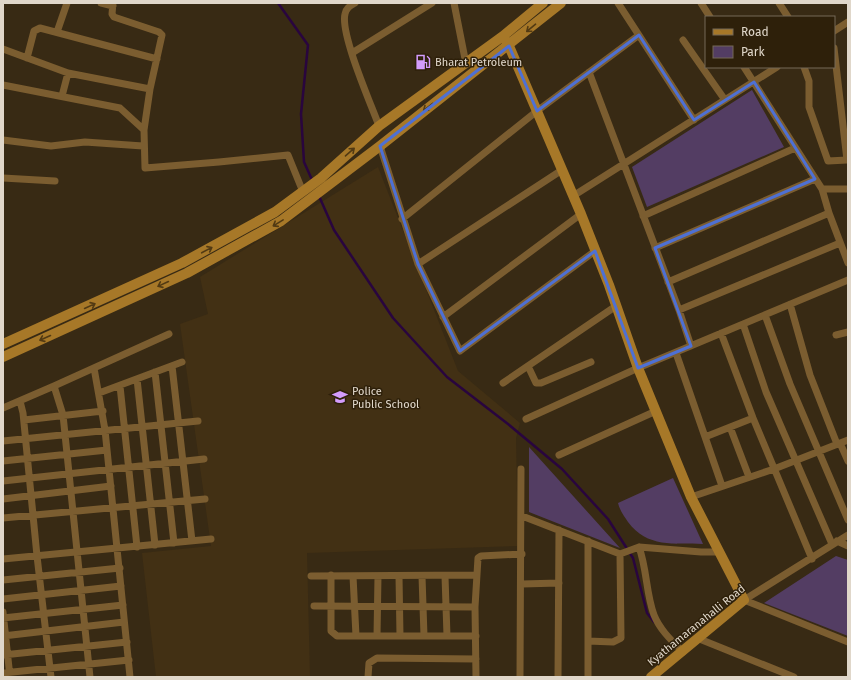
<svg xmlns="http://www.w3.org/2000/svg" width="851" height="680" font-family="'Fira Sans',sans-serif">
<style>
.built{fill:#423014}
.green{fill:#533d63}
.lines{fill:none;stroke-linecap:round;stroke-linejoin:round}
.stream{stroke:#29053e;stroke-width:2.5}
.minor{stroke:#7b5d30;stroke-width:7}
.secondary{stroke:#a77828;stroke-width:10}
.oneway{stroke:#523a13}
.marked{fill:none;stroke:#4e70d4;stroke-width:3;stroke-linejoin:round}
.labels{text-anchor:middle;stroke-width:3;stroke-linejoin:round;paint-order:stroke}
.poi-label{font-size:11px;fill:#e0d7ca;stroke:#2e200a;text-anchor:start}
.street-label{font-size:11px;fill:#e0d7ca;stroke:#2e200a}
</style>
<rect width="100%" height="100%" fill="#382a14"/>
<!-- built -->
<path class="built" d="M 378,167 L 458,371 L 520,423 L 516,438 L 518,546 L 307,553 L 310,677 L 156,677 L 142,553 L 211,546 L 180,324 L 208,314 L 200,277 Z"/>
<!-- green -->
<path class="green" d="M 752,90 L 784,147 L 647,207 L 632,167 Z
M 529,447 L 620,548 L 529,512 Z
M 673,478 L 703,544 C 674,543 647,548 628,522 C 624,516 620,511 618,503 Z
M 836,556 L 848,560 L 848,636 L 764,603 Z"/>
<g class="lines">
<!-- stream -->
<path class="stream" d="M 278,3 L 308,45 L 301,114 L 304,162 L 313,182
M 319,196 L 334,230 L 393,318 L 447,377 L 508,424 L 562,469 L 608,519 L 633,558 L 647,613 L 654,622"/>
<!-- minor -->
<path class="minor" d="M 101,3 L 113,6
M 113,3 L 112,14 L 114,17 L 159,32 L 162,35 L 150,89 L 144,130
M 355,3 C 350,6 346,8 345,14 C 340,34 371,104 379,126
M 454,3 L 466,64
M 618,3 L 694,120
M 701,3 L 710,17
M 779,3 L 788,17
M 834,31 L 848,22
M 57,32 L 67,3
M 683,40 L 725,100
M 3,49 L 68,73 L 150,89
M 352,53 L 432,3
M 27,58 L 34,31 L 40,28 L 157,59
M 744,67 L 822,189 L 829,213 L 848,263
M 804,67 L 809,81 L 809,107 L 828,161 L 847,160 L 834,48
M 589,72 L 679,310 L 691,346
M 3,85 L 120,108 L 144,130 L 145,168 L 219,162 L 288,155 L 303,192
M 62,96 L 68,73
M 3,140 L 51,146 L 85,142 L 143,146
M 380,146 L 418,264 L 460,351 L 595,251
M 3,178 L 55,181
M 822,189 L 848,189
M 573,196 L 777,67
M 643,216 L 795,148
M 402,219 L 537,111 L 639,35
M 655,248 L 815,179
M 418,264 L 562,170
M 668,282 L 829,213
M 790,304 L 810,375 L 837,444
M 679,310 L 840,243
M 765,315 L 790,384 L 848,520
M 443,317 L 581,214
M 743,324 L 766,392 L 832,544
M 721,333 L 753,418 L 812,559
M 836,335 L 848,332
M 676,353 L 722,486
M 172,366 L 192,541
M 528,366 L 536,383 L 541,383 L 591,362
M 94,368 L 105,430 L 130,677
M 155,372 L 174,543
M 137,379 L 155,545
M 503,383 L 616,306
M 54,386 L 63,415 L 90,677
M 120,386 L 137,547
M 99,393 L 182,362
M 20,401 L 23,413 L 37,556 L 51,677
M 3,408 L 54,386 L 169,334
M 526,419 L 638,368 L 848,280
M 24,420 L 103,411
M 730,427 L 749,477
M 705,437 L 753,418
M 3,441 L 198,421
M 840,443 L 848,461
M 559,455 L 656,411
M 3,461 L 107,450
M 3,481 L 204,459
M 691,497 L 774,469 L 848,440
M 3,499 L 111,486
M 522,516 L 620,554 L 639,547 L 701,552 L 718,552
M 3,518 L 205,499
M 588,541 L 588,677
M 837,541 L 848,546
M 639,547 C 647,569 646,594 654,615 C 660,630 672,641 683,652
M 3,559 L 211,539
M 331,575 L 331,631 L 337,636 L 476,636
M 311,576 L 476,575
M 353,576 L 356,636
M 399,576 L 400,636
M 422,576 L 424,636
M 445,576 L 447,636
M 3,580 L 120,568
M 522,584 L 559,583
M 3,599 L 121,586
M 744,600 L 848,535
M 744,600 L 848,642
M 314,606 L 475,607
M 3,612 L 10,677
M 3,618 L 123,605
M 3,636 L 124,622
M 377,636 L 378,576
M 697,638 L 794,677
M 588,641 L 613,642 L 621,638 L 620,554
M 3,655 L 127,642
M 3,673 L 129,660
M 368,677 L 369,663 L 377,658 L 476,659
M 476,677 L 475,607 L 478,558 L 481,556 L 522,554
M 520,677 L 521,469
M 558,677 L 559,530"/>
<!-- secondary -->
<path class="secondary" d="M 503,36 L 509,46 L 581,214 L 609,285 L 638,368 L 691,497 L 744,600 L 651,677
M 3,344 L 182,263 L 275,212 L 321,178 L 379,126 L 503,36 L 543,3
M 3,357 L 187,273 L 281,221 L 380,146 L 561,3"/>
</g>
<!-- one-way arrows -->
<defs><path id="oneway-shaft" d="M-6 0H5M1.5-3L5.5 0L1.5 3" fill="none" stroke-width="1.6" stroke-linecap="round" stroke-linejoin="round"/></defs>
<g class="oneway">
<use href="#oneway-shaft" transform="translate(531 28) rotate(140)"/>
<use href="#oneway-shaft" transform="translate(428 107) rotate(142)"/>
<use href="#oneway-shaft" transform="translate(350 152) rotate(-41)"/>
<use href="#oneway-shaft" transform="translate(278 223) rotate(149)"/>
<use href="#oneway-shaft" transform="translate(207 250) rotate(-28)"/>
<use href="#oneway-shaft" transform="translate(163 284) rotate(155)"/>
<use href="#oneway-shaft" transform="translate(90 306) rotate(-25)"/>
<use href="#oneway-shaft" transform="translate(45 338) rotate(156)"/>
</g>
<!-- marked area -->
<path class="marked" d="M 639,35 L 694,120 L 754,82 L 815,179 L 655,248 L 691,346 L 638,368 L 595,251 L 460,351 L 418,264 L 380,146 L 509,46 L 537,111 Z"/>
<!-- icons -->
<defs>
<g id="fuel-bare" transform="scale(1.2)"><path d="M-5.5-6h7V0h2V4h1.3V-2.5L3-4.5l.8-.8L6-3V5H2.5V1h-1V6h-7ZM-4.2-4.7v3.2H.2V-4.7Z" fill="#d39cfc" stroke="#2e200a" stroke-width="2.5" paint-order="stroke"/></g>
<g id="school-bare" transform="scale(1.2)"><path d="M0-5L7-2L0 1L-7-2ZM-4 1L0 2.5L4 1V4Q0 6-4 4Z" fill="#d39cfc" stroke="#2e200a" stroke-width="2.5" paint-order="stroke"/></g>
</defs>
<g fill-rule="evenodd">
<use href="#fuel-bare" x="423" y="62"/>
<use href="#school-bare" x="340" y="397"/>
</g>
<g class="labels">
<!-- poi labels -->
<g class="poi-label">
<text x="435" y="66">Bharat Petroleum</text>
<text x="352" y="395">Police<tspan x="352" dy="13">Public School</tspan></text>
</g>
<!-- street labels -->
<g class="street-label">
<text transform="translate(696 625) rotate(-39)" y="4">Kyathamaranahalli Road</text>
</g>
</g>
<!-- border -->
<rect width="851" height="680" fill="none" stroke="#e0d7ca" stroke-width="8"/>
<!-- legend -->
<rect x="705" y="16" width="130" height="52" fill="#2e200a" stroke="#756957"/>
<rect x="713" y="29" width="20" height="6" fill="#a77828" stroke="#756957"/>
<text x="741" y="36" font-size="12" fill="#e0d7ca">Road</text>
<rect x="713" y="46" width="20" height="12" fill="#533d63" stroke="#756957"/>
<text x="741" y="56" font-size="12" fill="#e0d7ca">Park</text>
</svg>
